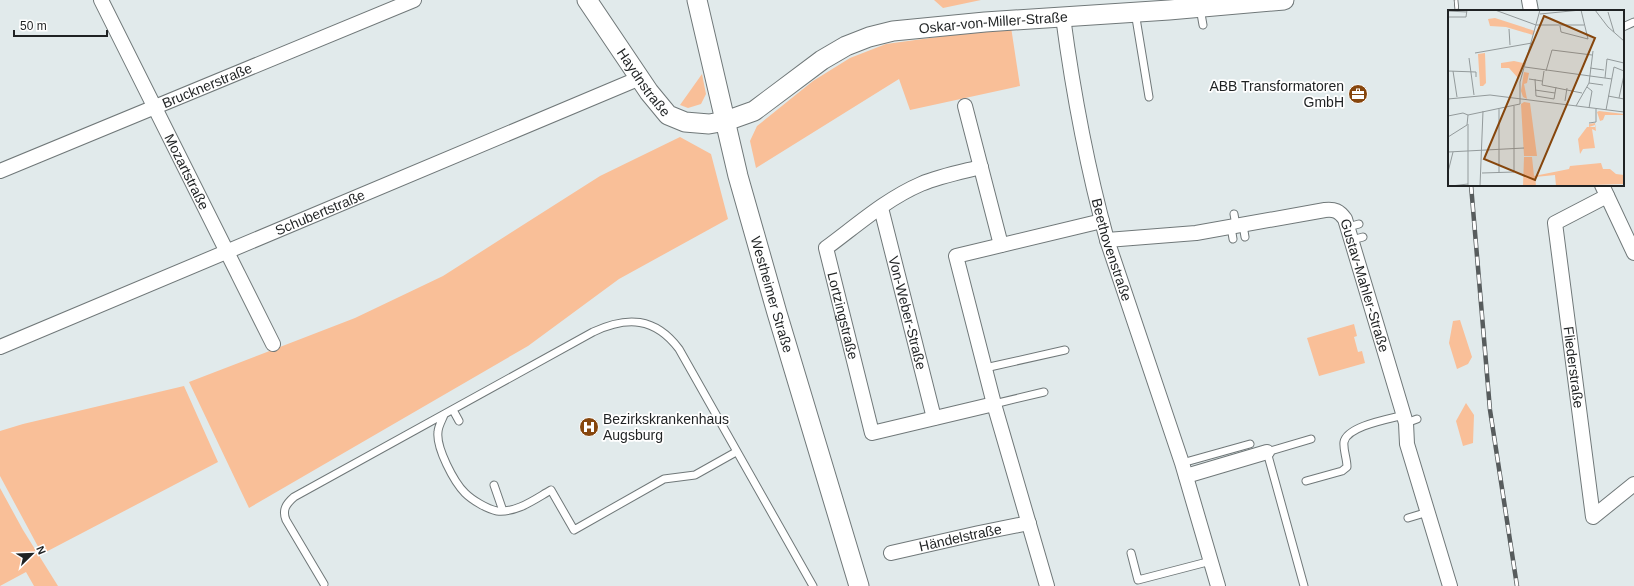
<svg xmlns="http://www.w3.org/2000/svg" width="1634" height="586" font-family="Arial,sans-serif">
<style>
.green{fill:#f9bf98}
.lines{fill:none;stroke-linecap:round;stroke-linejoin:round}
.lane-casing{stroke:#707879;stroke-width:9}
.street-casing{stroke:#707879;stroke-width:16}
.secondary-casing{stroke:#707879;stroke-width:21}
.lane{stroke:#fff;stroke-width:7}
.street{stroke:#fff;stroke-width:14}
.secondary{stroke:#fff;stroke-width:19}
.rail-casing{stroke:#575c5d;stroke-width:4.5}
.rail{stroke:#fff;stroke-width:3;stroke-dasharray:9;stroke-linecap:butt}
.labels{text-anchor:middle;stroke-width:3.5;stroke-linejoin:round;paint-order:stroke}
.street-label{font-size:14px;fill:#1f2223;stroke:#fff}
.poi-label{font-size:14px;fill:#1f2223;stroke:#fff;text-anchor:end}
.inset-road{fill:none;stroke:#939a9b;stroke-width:1}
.view{fill:#86460d;fill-opacity:0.15;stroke:#86460d;stroke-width:2}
.inset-edge{fill:none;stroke:#1f2223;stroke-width:2}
</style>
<rect width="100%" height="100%" fill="#e1eaeb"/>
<!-- green -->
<path class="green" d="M 934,0 L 981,0 L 943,8 Z
M 1011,27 L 1020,86 L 910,110 L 899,79 L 756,168 L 750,141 L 757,126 L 813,81 L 850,58 L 886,44 Z
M 702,74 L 706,94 L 701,104 L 688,108 L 680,105 Z
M 680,137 L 711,154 L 728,219 L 619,279 L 528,346 L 249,508 L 189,382 L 355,318 L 443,276 L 600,176 Z
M 1460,320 L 1472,357 L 1468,364 L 1457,369 L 1449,343 L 1453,321 Z
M 1354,324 L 1357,336 L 1354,337 L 1358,352 L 1362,351 L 1365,363 L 1319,376 L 1307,338 Z
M 184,386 L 218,462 L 42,554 L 0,476 L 0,431 L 23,424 Z
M 1466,403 L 1474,415 L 1473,443 L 1463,446 L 1456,421 Z
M 0,488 L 23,530 L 58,586 L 34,586 L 26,572 L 0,586 Z"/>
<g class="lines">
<!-- lane casing -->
<g class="lane-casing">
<path id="lane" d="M 1200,8 L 1203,25
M 1135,12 L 1149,97
M 1623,27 L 1634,22
M 1234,214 L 1236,226
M 1243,225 L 1245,237
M 1231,227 L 1233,239
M 1348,227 L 1359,224
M 1352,240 L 1363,237
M 985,368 L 1065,350
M 994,404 L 1044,392
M 453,410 L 459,421
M 444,415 C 442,420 438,427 438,432 C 436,448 454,482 465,493 C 472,500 487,509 497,511 C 517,513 535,499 551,490 L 574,530 L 664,479 L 695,475 L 736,452
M 1406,423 L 1417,419
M 1182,463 L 1250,444
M 1306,481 L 1342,471 L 1347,467 C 1347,458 1343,450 1344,442 C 1347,426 1389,419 1404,415
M 494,485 L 503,511
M 1408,518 L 1428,512
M 1131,553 L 1138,580 L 1211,561
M 324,584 L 286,520 C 282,510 286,504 294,497 L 593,332 C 627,316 655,317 679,349 L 813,586
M 1304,586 L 1267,452 L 1311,439"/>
</g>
<!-- street casing -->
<g class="street-casing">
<g id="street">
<path id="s1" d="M 101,0 L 273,344"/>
<path d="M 1529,0 L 1531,11"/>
<path id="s2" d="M 1063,17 C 1073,92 1087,167 1107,240 L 1182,463 L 1218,586"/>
<path d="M 965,106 L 1001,245"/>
<path id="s3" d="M 981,167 C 961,172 940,176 921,184 C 886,199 856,226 826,248 L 872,433 L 994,404"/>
<path id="s4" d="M 0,171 L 414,0"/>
<path d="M 1602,185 L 1634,253"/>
<path id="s5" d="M 1607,196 L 1555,223 L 1593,517 L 1634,484"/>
<path id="s6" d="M 881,208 L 934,418"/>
<path id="s7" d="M 1107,240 L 1196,233 L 1325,210 C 1335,209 1339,211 1345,219 L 1406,423 L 1407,444 L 1450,586"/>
<path id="s8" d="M 0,347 L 640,78"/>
<path d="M 1186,476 L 1267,452"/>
<path id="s9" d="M 891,553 L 979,533 L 1029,523"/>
<path d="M 1047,586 L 994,404 L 956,256 L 1102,221"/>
</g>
</g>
<!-- secondary casing -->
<g class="secondary-casing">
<g id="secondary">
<path id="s10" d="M 587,0 L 649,92 L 668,115 L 685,122 L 709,124 L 726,121 L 754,111 L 822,60 L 846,46 L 869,37 L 893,31 L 985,22 L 1169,10 L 1284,0"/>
<path id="s11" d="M 697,0 L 738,176 L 777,313 L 859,586"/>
</g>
</g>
<!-- lane -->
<use href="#lane" class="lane"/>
<!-- street -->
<use href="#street" class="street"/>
<!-- secondary -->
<use href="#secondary" class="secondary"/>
<!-- rail casing -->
<g class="rail-casing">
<path id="rail" d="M 1456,0 L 1457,11
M 1471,185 L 1490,410 L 1517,586"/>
</g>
<!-- rail -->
<use href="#rail" class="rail"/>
</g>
<!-- icons -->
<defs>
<g id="office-disc" transform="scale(1)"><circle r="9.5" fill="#86460d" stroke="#fff"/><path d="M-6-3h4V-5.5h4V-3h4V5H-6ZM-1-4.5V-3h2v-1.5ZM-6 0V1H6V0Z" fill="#fff"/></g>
<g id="hospital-disc" transform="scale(1)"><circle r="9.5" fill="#86460d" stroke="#fff"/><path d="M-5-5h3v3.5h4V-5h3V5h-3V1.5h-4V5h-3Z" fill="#fff"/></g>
</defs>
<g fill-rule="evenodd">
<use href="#office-disc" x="1358" y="94"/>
<use href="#hospital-disc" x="589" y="427"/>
</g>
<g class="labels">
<!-- street labels -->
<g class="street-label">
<text dy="5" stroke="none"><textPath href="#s10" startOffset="493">Oskar-von-Miller-Straße</textPath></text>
<text dy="5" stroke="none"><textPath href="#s10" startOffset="100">Haydnstraße</textPath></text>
<text dy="5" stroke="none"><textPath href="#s4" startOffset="224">Brucknerstraße</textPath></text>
<text dy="5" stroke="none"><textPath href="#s1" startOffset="192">Mozartstraße</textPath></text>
<text dy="5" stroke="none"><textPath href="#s8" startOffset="347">Schubertstraße</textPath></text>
<text dy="5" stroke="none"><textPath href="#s2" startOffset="238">Beethovenstraße</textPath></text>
<text dy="5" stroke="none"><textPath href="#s7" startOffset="313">Gustav-Mahler-Straße</textPath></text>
<text dy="5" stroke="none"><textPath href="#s11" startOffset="304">Westheimer Straße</textPath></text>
<text dy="5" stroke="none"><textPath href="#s6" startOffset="108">Von-Weber-Straße</textPath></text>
<text dy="5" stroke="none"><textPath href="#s3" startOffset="247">Lortzingstraße</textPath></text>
<text dy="5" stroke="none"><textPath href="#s5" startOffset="204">Fliederstraße</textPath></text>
<text dy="5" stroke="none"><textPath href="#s9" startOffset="71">Händelstraße</textPath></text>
</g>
<!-- poi labels -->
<g class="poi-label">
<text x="1344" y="91">ABB Transformatoren<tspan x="1344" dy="16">GmbH</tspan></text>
<text x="603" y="424" text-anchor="start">Bezirkskrankenhaus<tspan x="603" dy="16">Augsburg</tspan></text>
</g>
</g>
<!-- overview -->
<g transform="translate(1448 10)">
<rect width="176" height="176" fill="#e1eaeb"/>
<path d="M 47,8 L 87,21 L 85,25 L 58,17 L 42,16 L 40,9 ZM 37,43 L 38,73 L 35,76 L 32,76 L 30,44 ZM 66,51 L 75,53 L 70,68 L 61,58 L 53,58 L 53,53 ZM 76,62 L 81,63 L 79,73 L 76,74 L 79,89 L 75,87 L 73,81 ZM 76,92 L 82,93 L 89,146 L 76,146 L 73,94 ZM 151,101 L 176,104 L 176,105 L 157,105 L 155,110 L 152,111 L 149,102 ZM 147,113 L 148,121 L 144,119 L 147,138 L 135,139 L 132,144 L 130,129 L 139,117 L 147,117 L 147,115 L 141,117 L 141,114 ZM 76,147 L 84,147 L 86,166 L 121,159 L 122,156 L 153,153 L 155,159 L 162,159 L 168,164 L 176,165 L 176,174 L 108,176 L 107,165 L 87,167 L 88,176 L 75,176 Z" fill="#f9bf98"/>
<path class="inset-road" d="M 47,0 L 88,15 L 136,15M 147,0 L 160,17 L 176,31M 0,1 L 19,2M 160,2 L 166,22M 92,4 L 133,0M 0,7 L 18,7 L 19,0M 112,16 L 113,22 L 140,29 L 133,0M 61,19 L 62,35M 27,43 L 84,33M 21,48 L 26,85M 77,57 L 164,69M 142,58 L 156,60M 0,61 L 28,62 L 28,67M 5,61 L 9,87M 96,61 L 94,75 L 134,83M 98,61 L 104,40 L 144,45M 157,68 L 159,49 L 176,53M 81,69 L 94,71M 87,69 L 88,86 L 106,89 L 108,77M 141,73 L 155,75M 139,77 L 144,81 L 141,98M 87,80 L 107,83M 160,86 L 176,89M 171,88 L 176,65M 0,89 L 42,85 L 176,102M 117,91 L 119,78M 128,96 L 141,73 L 145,41M 158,100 L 166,57 L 176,61M 20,105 L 72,94 L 72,72 L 92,0M 0,106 L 15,103 L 20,105M 141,113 L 148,112 L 148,99M 0,127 L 19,115 L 20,105M 0,142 L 76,138M 0,162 L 5,142M 34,163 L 66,162 L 66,96M 51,163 L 51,99M 3,176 L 20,174M 20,176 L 20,114M 32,176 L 35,101"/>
<path class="view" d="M 96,6 L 147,28 L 87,170 L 36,149 Z"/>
<rect width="176" height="176" class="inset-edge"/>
</g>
<!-- north arrow -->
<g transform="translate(32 554) rotate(67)" stroke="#ffffff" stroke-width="3" paint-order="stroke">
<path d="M0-3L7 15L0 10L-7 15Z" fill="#1f2223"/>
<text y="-6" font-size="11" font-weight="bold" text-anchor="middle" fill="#1f2223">N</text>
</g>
<!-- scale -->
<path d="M14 30v6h93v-6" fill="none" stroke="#1f2223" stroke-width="2"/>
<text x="20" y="30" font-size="12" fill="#1f2223" stroke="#ffffff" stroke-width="3" paint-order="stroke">50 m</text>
</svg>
